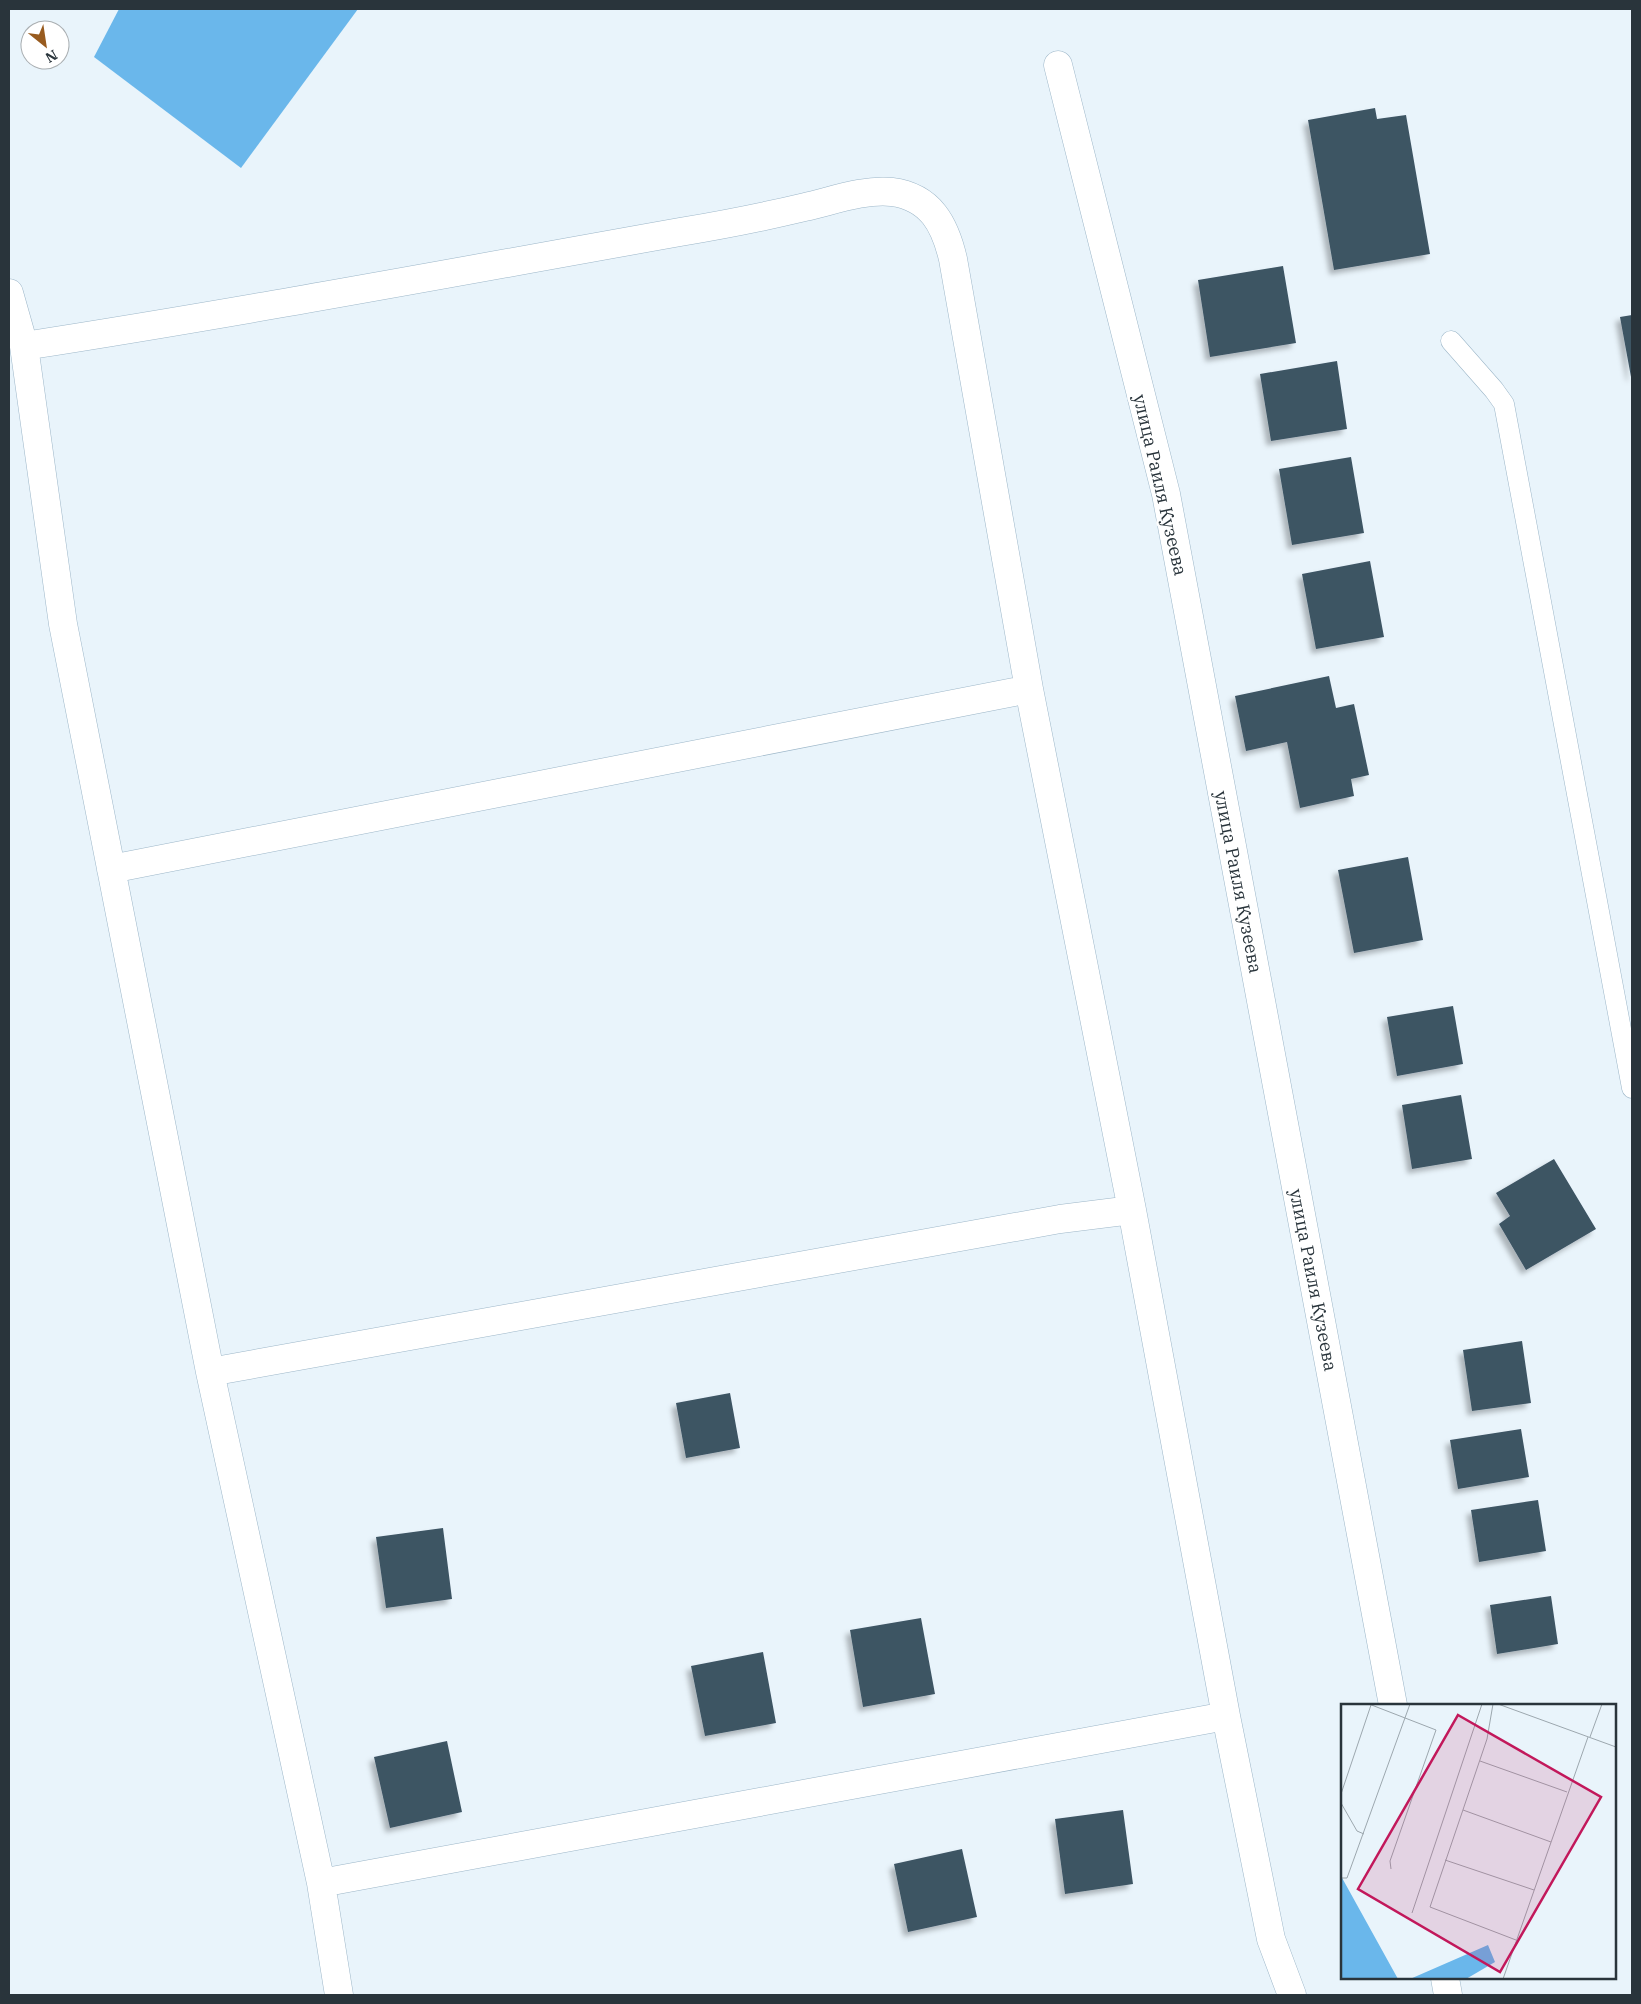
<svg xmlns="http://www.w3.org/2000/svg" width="1641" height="2004" font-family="'IBM Plex Serif',serif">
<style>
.forest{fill:#6ab7eb}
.building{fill:#3d5464;filter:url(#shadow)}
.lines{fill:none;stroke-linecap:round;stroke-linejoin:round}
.service-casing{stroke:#9cb6c8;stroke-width:21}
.minor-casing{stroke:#9cb6c8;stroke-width:29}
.service{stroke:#fff;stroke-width:20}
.minor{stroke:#fff;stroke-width:28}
.labels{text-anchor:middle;stroke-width:5;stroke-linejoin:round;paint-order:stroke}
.street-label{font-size:18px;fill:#29343b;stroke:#fff}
.inset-road{fill:none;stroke:#9ca7ae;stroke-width:1}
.view{fill:#c2185b;fill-opacity:0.15;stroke:#c2185b;stroke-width:2.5}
.inset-edge{fill:none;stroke:#29343b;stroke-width:2.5}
</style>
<defs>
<filter id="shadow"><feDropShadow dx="-4.5" dy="4.5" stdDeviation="2.5" flood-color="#0004"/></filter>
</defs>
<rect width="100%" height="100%" fill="#e9f4fb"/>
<!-- forest -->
<path class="forest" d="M 119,9 L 358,9 L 241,168 L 94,57 Z"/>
<!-- building -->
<path class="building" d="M 1375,108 L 1377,119 L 1406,115 L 1430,254 L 1334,270 L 1308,120 Z
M 1283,266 L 1296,343 L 1210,357 L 1198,280 Z
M 1632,315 L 1632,377 L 1631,377 L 1620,317 Z
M 1337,361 L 1347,429 L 1271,441 L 1260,374 Z
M 1351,457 L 1364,533 L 1292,545 L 1279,469 Z
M 1370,561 L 1384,637 L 1316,649 L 1302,574 Z
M 1329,676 L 1336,708 L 1354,704 L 1369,775 L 1351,779 L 1354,796 L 1300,808 L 1287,742 L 1246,751 L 1235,696 Z
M 1408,857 L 1423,940 L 1354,953 L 1338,870 Z
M 1453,1006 L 1463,1064 L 1397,1076 L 1387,1017 Z
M 1461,1095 L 1472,1159 L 1412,1169 L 1402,1105 Z
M 1554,1159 L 1596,1229 L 1526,1270 L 1499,1224 L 1510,1216 L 1496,1193 Z
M 1522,1341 L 1531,1403 L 1472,1411 L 1463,1350 Z
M 730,1393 L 740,1448 L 686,1458 L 676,1403 Z
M 1521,1429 L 1529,1477 L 1458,1489 L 1450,1440 Z
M 1538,1500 L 1546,1551 L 1479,1562 L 1471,1510 Z
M 443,1528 L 452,1599 L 386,1608 L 376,1537 Z
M 1551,1596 L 1558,1644 L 1497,1654 L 1490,1605 Z
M 921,1618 L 935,1694 L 863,1707 L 850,1630 Z
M 763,1652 L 776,1723 L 705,1736 L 691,1666 Z
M 447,1741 L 462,1812 L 390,1828 L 374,1757 Z
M 1123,1810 L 1133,1884 L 1065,1894 L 1055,1819 Z
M 962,1849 L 977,1917 L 908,1932 L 894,1864 Z"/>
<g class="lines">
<!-- service casing -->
<g class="service-casing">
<path id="service" d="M 1451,341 L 1494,390 L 1504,404 L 1632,1088"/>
</g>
<!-- minor casing -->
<g class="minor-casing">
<path id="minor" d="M 1058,65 L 1166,494 L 1393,1705
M 9,293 L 24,346 L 63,624 L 210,1372 L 321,1883 L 339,1995
M 24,346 C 243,312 461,271 680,232 C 722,225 763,217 805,207 C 832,201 864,189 892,192 C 931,197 945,225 953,259 L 1029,689 L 1132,1210 L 1226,1716 L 1271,1939 L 1292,1995
M 111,869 L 1029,689
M 210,1372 L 1060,1219 L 1132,1210
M 321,1883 L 1226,1716
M 1445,1978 L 1448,1995"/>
</g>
<!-- service -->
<use href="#service" class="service"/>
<!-- minor -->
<use href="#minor" class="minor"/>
</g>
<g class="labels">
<!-- street labels -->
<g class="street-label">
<text transform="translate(1160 485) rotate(77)" y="6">улица Раиля Кузеева</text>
<text transform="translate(1238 882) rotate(79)" y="6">улица Раиля Кузеева</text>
<text transform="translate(1313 1280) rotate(79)" y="6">улица Раиля Кузеева</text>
</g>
</g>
<!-- overview -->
<g transform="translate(1341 1704)">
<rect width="275" height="275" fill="#e9f4fb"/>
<path d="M 0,172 L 57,275 L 0,275 ZM 147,241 L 154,258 L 125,275 L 69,275 Z" fill="#6ab7eb"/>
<path class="inset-road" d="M 28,0 L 95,26 L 49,157 L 50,165M 152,0 L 146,35 L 89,203 L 175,236M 157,0 L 275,43M 249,33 L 261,0M 139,57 L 226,88M 0,90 L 30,1M 0,99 L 16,127 L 23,130M 122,106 L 210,138M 104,156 L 193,186M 0,174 L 6,174 L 69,0M 71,209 L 141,0M 162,275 L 247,33"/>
<path class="view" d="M 117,11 L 260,93 L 159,268 L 17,185 Z"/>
<rect width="275" height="275" class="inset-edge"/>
</g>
<!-- border -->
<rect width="1641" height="2004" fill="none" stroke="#29343b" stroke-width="20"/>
<!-- north arrow -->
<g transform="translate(45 45) rotate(150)"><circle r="24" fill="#ffffff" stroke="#a9aeb1"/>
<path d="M0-4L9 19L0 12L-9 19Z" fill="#985b1f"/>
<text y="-8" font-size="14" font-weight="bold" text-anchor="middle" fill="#29343b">N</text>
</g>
</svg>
